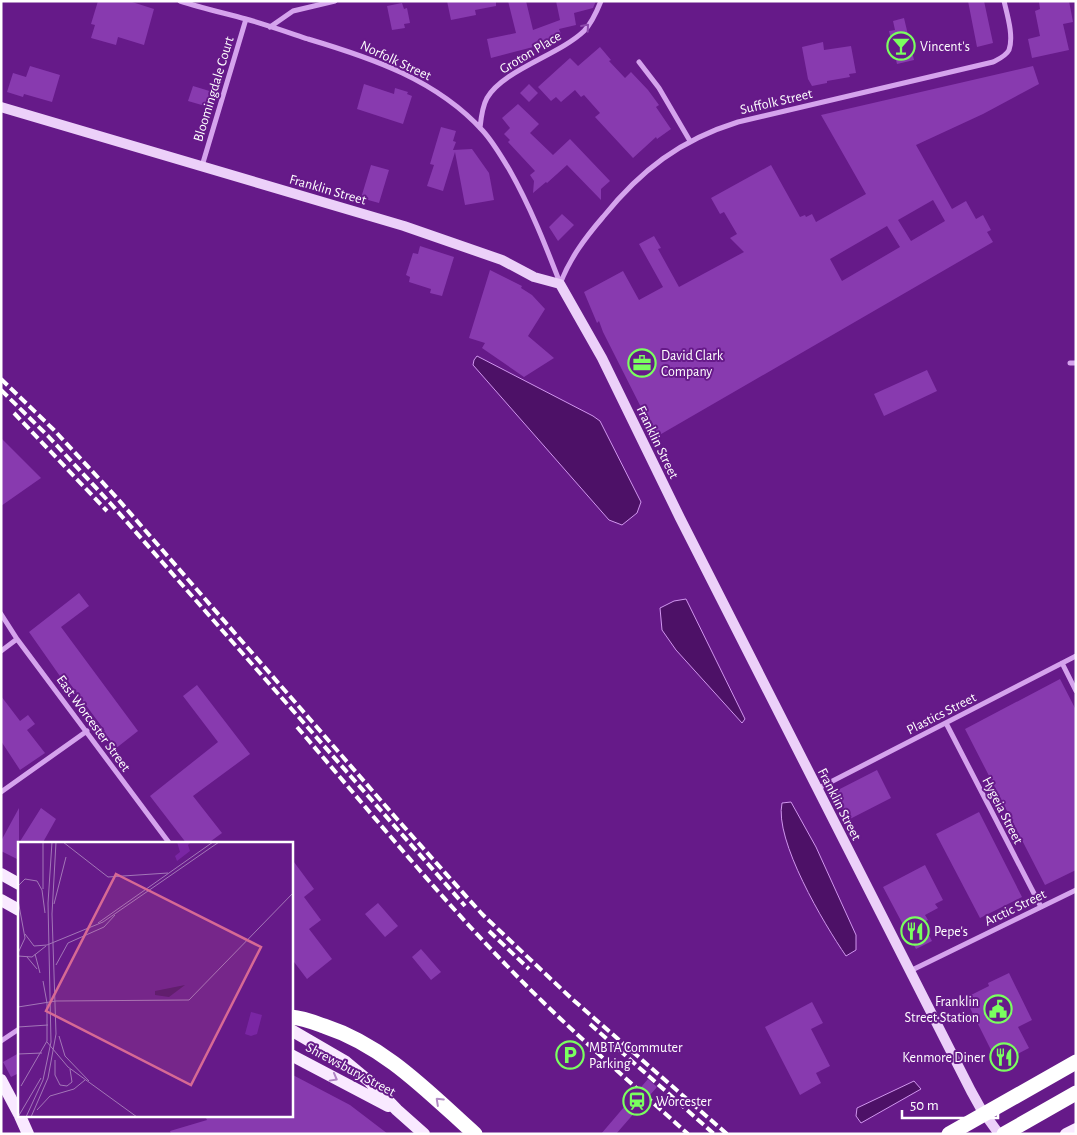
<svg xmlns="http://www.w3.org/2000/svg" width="1077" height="1135" font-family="'Alegreya Sans',sans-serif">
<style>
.water{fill:#4d1167;stroke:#d196ef}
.building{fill:#883aaf;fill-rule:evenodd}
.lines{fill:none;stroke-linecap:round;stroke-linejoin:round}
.street{stroke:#d5a3ed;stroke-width:5}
.secondary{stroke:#ecd0f9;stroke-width:10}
.primary{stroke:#f9e9ff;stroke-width:12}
.highway{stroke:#fff;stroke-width:15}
.rail{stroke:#fff;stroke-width:4;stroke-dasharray:9 4;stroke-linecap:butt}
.highway-bridge{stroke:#fff;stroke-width:15}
.oneway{stroke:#8d4aac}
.oneway2{stroke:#b082c4}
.oneway3{stroke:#b28cc4}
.labels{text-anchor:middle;stroke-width:4;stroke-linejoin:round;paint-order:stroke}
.poi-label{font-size:14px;fill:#fff;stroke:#661a89;text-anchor:start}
.street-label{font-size:14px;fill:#fff;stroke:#661a89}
.inset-road{fill:none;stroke:#a376b8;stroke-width:1}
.view{fill:#d76994;fill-opacity:0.15;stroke:#d76994;stroke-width:2.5}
.inset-edge{fill:none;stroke:#fff;stroke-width:2.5}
</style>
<rect width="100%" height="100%" fill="#661a89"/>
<!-- water -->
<path class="water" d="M 477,356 L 593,416 L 600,421 L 641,502 L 637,513 L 622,525 L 609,520 L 473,365 L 474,360 Z
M 686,599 L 745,719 L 742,723 L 676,650 L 662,630 L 660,608 L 674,601 Z
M 791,802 L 816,847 L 856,935 L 856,950 L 846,956 C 824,924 774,840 782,803 Z
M 914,1081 L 921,1089 L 861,1123 L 856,1116 L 857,1108 Z"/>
<!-- building -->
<path class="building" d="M 98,1 L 129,1 L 154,9 L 144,45 L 118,37 L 116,45 L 91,38 L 95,25 L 91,24 Z
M 447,1 L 496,1 L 496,6 L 475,10 L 476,15 L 451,20 Z
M 508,1 L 526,1 L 533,30 L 560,20 L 556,1 L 596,1 L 593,8 L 574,13 L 576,25 L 559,29 L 561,34 L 536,44 L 537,46 L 491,58 L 487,39 L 516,33 Z
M 968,1 L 984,1 L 993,43 L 977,47 Z
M 1044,1 L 1069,1 L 1073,22 L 1063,24 L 1069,50 L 1032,58 L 1028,39 L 1040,36 L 1035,11 L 1040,9 L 1039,2 Z
M 402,3 L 404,9 L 407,8 L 410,23 L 404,24 L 405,28 L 392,30 L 387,6 Z
M 904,18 L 914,60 L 897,64 L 889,31 L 895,30 L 893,21 Z
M 823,42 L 824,50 L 851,46 L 856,73 L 849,74 L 850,77 L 827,81 L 827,83 L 812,86 L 808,79 L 802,47 Z
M 600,47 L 611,60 L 609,61 L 625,78 L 631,72 L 648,90 L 659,105 L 656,107 L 671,129 L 657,139 L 656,137 L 633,158 L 595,117 L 600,113 L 584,95 L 581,97 L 575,90 L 561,102 L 556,97 L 551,101 L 538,87 L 570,58 L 578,66 Z
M 30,66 L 60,75 L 52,102 L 24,94 L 23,97 L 7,92 L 13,73 L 26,77 Z
M 1033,66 L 1039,84 L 983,114 L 916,145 L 952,209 L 966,201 L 976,219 L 983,215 L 991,230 L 987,232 L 993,242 L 656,437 L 603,332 L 599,321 L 597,323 L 584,292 L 623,271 L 639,300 L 663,287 L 639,244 L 654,236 L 661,248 L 658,249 L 679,287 L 744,252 L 730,238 L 737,234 L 724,212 L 720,214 L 711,198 L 771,165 L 800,217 L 805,215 L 806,217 L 812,214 L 816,222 L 866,194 L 821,115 ZM 933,200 L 945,221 L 911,241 L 898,220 ZM 887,226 L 900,247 L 842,281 L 830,259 Z
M 364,84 L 394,94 L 395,88 L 408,92 L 407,94 L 412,96 L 403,124 L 357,109 Z
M 529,84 L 538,93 L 529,102 L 520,93 Z
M 193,86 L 216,93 L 212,108 L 188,101 Z
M 518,104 L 539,124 L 530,133 L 553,155 L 570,139 L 610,181 L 601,189 L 601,200 L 567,165 L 547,183 L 546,182 L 533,193 L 534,181 L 530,175 L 535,171 L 508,142 L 510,140 L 504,134 L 510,128 L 502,118 Z
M 441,127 L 456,131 L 453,141 L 456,142 L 453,150 L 472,149 L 489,173 L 494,200 L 465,205 L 455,152 L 443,191 L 427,186 L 434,165 L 430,164 Z
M 371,165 L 389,170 L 379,203 L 361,198 Z
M 562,214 L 574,225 L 558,241 L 549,227 Z
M 420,246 L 454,257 L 442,296 L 430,293 L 431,289 L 409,282 L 410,277 L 406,275 L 413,253 L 418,254 Z
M 490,270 L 522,286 L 521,288 L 532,295 L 545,309 L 528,336 L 554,358 L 524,377 L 482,348 L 485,343 L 469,338 Z
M 927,370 L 937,391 L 884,416 L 874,394 Z
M 1,438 L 41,478 L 1,506 Z
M 79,593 L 89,606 L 61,627 L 138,731 L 115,749 L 102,733 L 105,731 L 65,677 L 62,679 L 29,632 Z
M 1060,679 L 1076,710 L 1076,870 L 1045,885 L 965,729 Z
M 197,685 L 250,754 L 193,796 L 222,833 L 207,844 L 187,844 L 150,796 L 218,742 L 183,696 Z
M 1,696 L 20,721 L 28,715 L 35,724 L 27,730 L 45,753 L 20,770 L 1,741 Z
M 877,770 L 891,798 L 848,820 L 834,792 Z
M 19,808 L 19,843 L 41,808 L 56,819 L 42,844 L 19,844 L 19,860 L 1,851 L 1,841 Z
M 979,812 L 1022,897 L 980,918 L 936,834 Z
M 291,858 L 314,889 L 304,897 L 321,920 L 309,929 L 332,959 L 307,979 L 291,958 Z
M 925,865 L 943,900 L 935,904 L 938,908 L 925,915 L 928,920 L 922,923 L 932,941 L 916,949 L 883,887 Z
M 378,903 L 398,926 L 385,937 L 365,914 Z
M 421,949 L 441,972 L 431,980 L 412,957 Z
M 1009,973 L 1032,1020 L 1018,1027 L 1029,1048 L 998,1064 L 965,998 L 989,986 L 988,983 Z
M 812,1002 L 823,1023 L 811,1029 L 830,1066 L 816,1073 L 821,1083 L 800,1095 L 765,1027 Z
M 19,1053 L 19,1073 L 11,1077 L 3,1062 Z
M 291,1074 L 350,1105 L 388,1134 L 171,1134 L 170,1131 L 207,1120 L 205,1116 L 291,1116 Z
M 648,1079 L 657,1087 L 616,1134 L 601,1134 Z"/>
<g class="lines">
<!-- street -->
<path class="street" d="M 180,1 C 202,8 224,13 246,19 C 267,25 287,32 308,39 C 372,58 437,80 483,131 C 493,142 501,156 509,169 C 530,206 545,244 560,283
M 270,27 L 293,11 L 335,1
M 639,62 L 659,88 L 690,141
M 480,128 C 481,118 482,107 487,98 C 503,70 559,55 584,31 C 592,23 597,11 601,1
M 202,166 L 246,19
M 560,284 C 570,258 585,238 603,217 C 641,170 680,140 738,122 L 993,62 C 999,59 1006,56 1009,50 C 1014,36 1007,14 1004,1
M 1070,363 L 1076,363
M 1,614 L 17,639 L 170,844
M 1,651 L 17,639
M 1062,663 L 1076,691
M 946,723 L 1041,907
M 817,789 L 1076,656
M 1,792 L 87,731
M 910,971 L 1076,890
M 1,1041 L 19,1029"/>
<!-- secondary -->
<path class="secondary" d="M 1,107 L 404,226 L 502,260 L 534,277 L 560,284 L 602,358 L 680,518 L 971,1091 L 981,1109 L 999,1134"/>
<!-- primary -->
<path class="primary" d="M 1,874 L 19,884
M 1,900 L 19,910
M 291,1030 L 346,1062 L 370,1082 L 397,1110 L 424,1134
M 291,1055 L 388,1106
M 1,1080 L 19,1114
M 20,1116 L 28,1134
M 1066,1134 L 1076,1129"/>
<!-- highway -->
<path class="highway" d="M 291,1017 C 303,1018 313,1022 324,1026 C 385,1046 428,1092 475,1134
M 1004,1134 L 1076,1093"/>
<!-- rail -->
<path class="rail" d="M 1,379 L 54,430 L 117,498 L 397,819 L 482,914 L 571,998 L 727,1134
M 1,390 L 48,436 L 111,504 L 465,906
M 14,413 L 107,511
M 297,727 C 367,808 435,892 510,969 C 566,1027 628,1080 688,1134
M 489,931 L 529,969
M 590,1024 L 714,1134"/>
<!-- highway-bridge -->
<path class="highway-bridge" d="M 949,1134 L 1076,1062"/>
</g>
<!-- one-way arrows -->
<defs><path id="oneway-chevron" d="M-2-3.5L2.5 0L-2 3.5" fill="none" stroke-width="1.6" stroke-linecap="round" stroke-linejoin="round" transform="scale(1.25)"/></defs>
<use class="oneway" href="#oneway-chevron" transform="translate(586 27) rotate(-49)"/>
<use class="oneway2" href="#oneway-chevron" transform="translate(334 1078) rotate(29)"/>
<use class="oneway3" href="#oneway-chevron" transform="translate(439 1101) rotate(-137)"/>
<!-- icons -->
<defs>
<g id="bar-ring" transform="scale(1.4375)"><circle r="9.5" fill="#661a89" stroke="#7aff5f" stroke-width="1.5"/><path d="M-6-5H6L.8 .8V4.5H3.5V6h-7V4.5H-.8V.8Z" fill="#7aff5f"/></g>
<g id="office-ring" transform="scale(1.4375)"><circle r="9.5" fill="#661a89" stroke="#7aff5f" stroke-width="1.5"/><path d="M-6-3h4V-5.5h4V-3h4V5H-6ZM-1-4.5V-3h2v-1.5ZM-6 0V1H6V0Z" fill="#7aff5f"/></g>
<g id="restaurant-ring" transform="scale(1.4375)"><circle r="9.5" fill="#661a89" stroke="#7aff5f" stroke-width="1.5"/><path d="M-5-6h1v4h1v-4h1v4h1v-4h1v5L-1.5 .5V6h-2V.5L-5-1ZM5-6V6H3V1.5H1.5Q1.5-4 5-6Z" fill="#7aff5f"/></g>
<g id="civic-ring" transform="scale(1.4375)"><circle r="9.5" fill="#661a89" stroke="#7aff5f" stroke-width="1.5"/><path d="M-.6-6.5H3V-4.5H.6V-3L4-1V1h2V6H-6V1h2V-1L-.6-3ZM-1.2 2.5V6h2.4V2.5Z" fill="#7aff5f"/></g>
<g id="parking-ring" transform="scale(1.4375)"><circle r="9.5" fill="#661a89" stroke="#7aff5f" stroke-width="1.5"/><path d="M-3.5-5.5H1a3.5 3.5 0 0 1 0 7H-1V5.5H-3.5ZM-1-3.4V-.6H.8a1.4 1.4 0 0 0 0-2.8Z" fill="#7aff5f"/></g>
<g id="station-ring" transform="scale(1.4375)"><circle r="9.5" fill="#661a89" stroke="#7aff5f" stroke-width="1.5"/><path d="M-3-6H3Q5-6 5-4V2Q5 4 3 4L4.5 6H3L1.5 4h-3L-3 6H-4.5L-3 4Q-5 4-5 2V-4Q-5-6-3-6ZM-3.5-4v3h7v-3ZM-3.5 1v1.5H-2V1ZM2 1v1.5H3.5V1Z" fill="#7aff5f"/></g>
</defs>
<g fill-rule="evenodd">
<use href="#bar-ring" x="901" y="46"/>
<use href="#office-ring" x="642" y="363"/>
<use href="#restaurant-ring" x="915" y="931"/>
<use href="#civic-ring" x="998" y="1009"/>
<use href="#parking-ring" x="570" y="1055"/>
<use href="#restaurant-ring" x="1004" y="1057"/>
<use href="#station-ring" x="637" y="1101"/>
</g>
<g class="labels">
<!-- poi labels -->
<g class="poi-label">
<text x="920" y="51">Vincent's</text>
<text x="661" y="360">David Clark<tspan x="661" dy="16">Company</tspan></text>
<text x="934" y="936">Pepe's</text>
<text x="979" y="1006" text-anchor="end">Franklin<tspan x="979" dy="16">Street Station</tspan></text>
<text x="589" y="1052">MBTA Commuter<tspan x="589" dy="16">Parking</tspan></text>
<text x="985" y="1062" text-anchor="end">Kenmore Diner</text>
<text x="656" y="1106">Worcester</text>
</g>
<!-- street labels -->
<g class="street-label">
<text transform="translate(530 52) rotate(-31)" y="5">Groton Place</text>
<text transform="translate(396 60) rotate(25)" y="5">Norfolk Street</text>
<text transform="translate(213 89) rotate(-73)" y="5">Bloomingdale Court</text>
<text transform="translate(776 101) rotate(-13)" y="5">Suffolk Street</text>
<text transform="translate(328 189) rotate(16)" y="5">Franklin Street</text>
<text transform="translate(658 442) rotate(64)" y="5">Franklin Street</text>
<text transform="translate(941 713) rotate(-27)" y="5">Plastics Street</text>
<text transform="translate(94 723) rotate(54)" y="5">East Worcester Street</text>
<text transform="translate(840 804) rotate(63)" y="5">Franklin Street</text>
<text transform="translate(1003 810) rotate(63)" y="5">Hygeia Street</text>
<text transform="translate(1015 907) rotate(-26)" y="5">Arctic Street</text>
<text transform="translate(351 1069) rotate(28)" y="5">Shrewsbury Street</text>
</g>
</g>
<!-- overview -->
<g transform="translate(18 842)">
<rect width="275" height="275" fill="#661a89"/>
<path d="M 159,0 L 173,0 L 170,3 L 172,9 L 159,19 L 157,14 L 162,10 ZM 233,170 L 244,173 L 239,192 L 233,194 L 227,192 Z" fill="#7a26a4"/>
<path d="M 167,143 L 151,155 L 137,153 L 137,149 Z" fill="#4d1167"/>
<path class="inset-road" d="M 45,0 L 90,35 L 150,31M 0,44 L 7,37 L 19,39 L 24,48 L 27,71M 25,47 L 25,0M 0,58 L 7,96 L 0,111M 36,62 L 48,15M 80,81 L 195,0M 7,92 L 16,104M 16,104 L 29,103 L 85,80 L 201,0M 17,112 L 22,131M 0,114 L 14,115 L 28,104M 9,115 L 19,127M 38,123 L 50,101 L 86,85 L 97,73M 0,165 L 38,159 L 171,158 L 275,51M 0,185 L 30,183M 41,194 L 47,214 L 71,239M 29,200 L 50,225 L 119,275M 0,212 L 24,211M 37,218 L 37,233 L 42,243 L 49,244 L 54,240 L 52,227M 3,244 L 29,199 L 29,161 L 25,139M 19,268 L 32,254 L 56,247 L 67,238M 0,275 L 23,236M 8,275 L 25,238 L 33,200 L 30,61 L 34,0M 13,275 L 30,236 L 38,192 L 34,72 L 38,0"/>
<path class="view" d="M 98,32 L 243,105 L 173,243 L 28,169 Z"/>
<rect width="275" height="275" class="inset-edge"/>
</g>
<!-- border -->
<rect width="1077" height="1135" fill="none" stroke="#ffffff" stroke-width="5"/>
<!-- scale -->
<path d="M902 1110v8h96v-8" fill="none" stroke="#ffffff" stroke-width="2.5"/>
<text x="910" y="1110" font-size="15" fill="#ffffff" stroke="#661a89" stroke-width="4" paint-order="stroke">50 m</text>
</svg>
